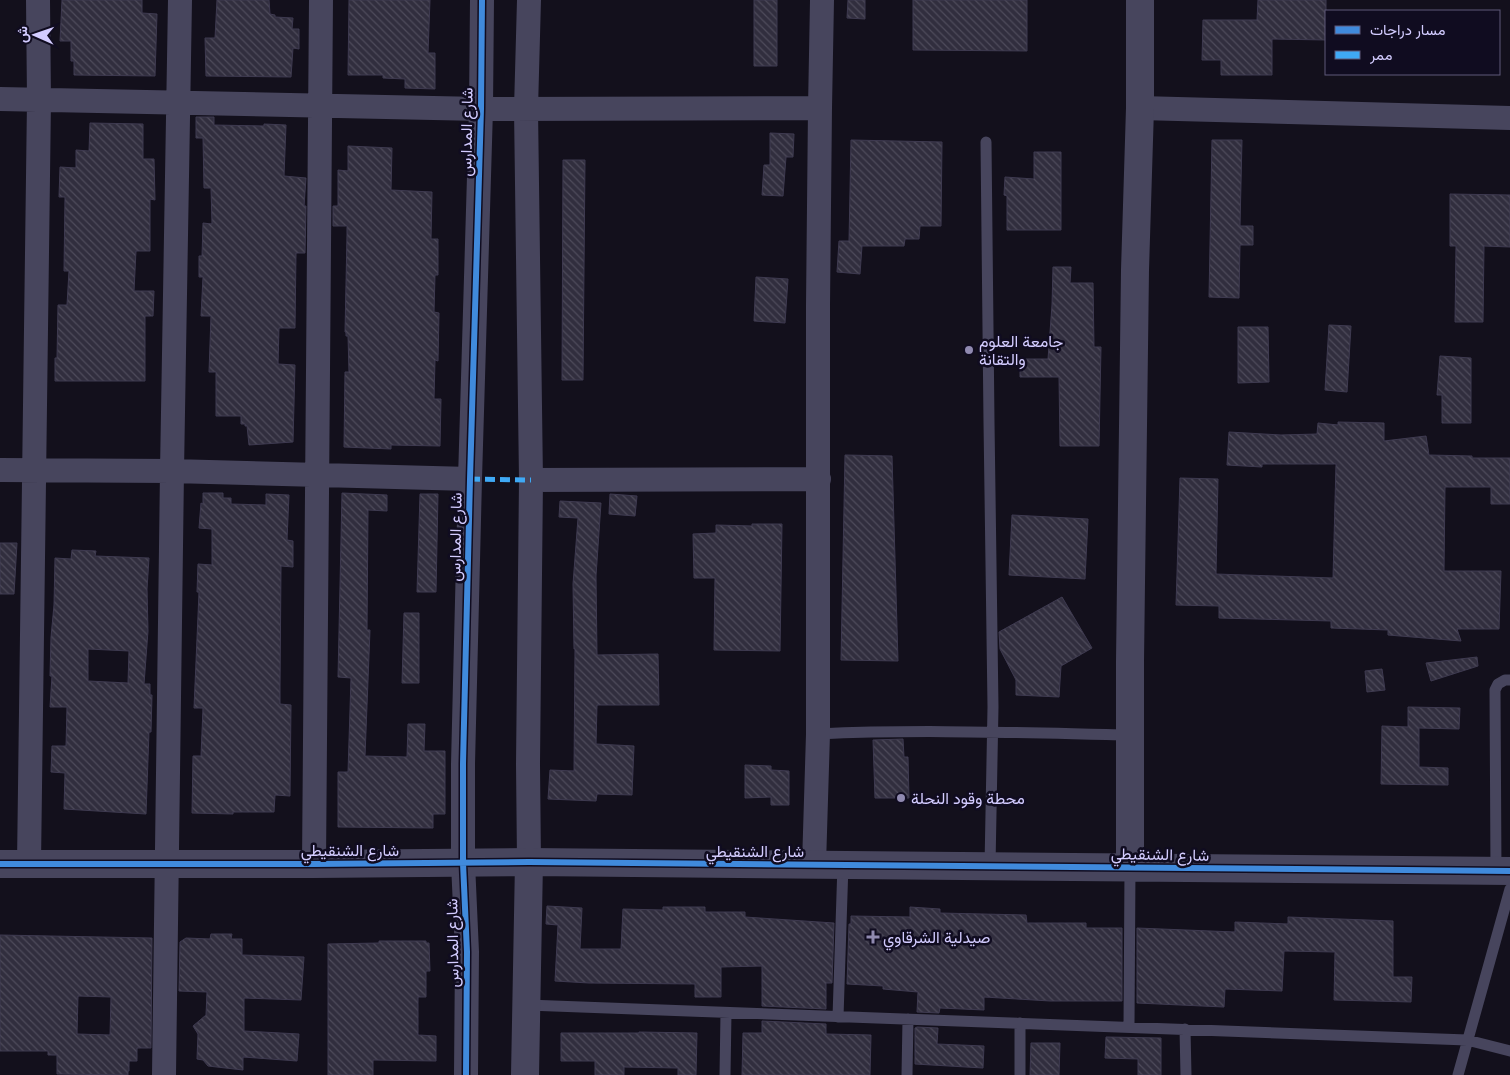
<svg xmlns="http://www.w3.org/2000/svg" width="1510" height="1075" font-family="Raleway,Vazirmatn,sans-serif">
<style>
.building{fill:url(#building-back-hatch);stroke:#3e3a50;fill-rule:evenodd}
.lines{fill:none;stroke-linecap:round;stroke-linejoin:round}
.service{stroke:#47455d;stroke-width:11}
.minor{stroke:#47455d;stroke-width:24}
.tertiary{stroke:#47455d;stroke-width:28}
.quiet{stroke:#3fa9f5;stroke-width:5;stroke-dasharray:10 5;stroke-linecap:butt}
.cycleway-casing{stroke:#100c20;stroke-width:9}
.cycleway{stroke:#408adc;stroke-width:6}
.poi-dot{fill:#908ab0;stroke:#100c20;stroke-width:2}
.labels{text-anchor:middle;stroke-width:5;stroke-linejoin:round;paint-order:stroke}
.street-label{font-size:16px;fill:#d3ccff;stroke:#100c20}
.poi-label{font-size:16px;fill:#d3ccff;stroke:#100c20;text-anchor:start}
</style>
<defs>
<pattern id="building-back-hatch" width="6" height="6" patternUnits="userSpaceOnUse" patternTransform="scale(1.25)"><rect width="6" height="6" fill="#312e3e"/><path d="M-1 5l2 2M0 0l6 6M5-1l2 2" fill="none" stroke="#4e4b5b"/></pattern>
</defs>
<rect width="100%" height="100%" fill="#13101c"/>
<!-- building -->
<path class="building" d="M 62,0 L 142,0 L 142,13 L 157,14 L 155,76 L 74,75 L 74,61 L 71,61 L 71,41 L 60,41 Z
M 217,0 L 269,0 L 270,14 L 275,15 L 275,17 L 293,18 L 292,29 L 299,29 L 299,49 L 293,48 L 291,77 L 206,76 L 205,38 L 215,38 Z
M 349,0 L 430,0 L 428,53 L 435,53 L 435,89 L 405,88 L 405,79 L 383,78 L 383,75 L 348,75 Z
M 754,0 L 777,0 L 777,66 L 754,66 Z
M 848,0 L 865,0 L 865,19 L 847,18 Z
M 913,0 L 1027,0 L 1027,51 L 913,50 Z
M 1258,0 L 1326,0 L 1326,40 L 1272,39 L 1272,75 L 1221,75 L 1221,60 L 1202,60 L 1203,20 L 1257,20 Z
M 196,117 L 214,117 L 214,125 L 264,126 L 264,124 L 286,125 L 284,176 L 306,178 L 304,206 L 306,206 L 305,253 L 296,253 L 295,328 L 279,328 L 278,364 L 295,365 L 293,442 L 249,445 L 247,426 L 245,426 L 245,424 L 241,424 L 241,416 L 216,416 L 216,372 L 209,372 L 211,316 L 201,316 L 203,277 L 199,277 L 199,256 L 202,256 L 203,223 L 212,224 L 211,188 L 204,188 L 203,138 L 196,138 Z
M 90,123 L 143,124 L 143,159 L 154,159 L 155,200 L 150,199 L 150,251 L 136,251 L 134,291 L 154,291 L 153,316 L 145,316 L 145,381 L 55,381 L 55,358 L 57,358 L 58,305 L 67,305 L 69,271 L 64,271 L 65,197 L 59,197 L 60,167 L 76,168 L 76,150 L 89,151 Z
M 770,133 L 794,134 L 793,157 L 786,157 L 783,196 L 762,195 L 764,165 L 770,165 Z
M 851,140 L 942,142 L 941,226 L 920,226 L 919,239 L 905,239 L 904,246 L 862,246 L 860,274 L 837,272 L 839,241 L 849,241 Z
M 1212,140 L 1242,140 L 1240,226 L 1253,226 L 1253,245 L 1240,245 L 1239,298 L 1209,297 Z
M 348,146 L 392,148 L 391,190 L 432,192 L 431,239 L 438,239 L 438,275 L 435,275 L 434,312 L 439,313 L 438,361 L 435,360 L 434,399 L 441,399 L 440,446 L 391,445 L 391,449 L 344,447 L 345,372 L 349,372 L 348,336 L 346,336 L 346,332 L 345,332 L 347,235 L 347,226 L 333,226 L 333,206 L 338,206 L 338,170 L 348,171 Z
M 1034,152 L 1061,152 L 1061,230 L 1007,230 L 1007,196 L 1004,195 L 1005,177 L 1034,179 Z
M 563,160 L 585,160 L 583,380 L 562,380 Z
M 1450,194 L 1510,195 L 1510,247 L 1484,246 L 1483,322 L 1455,322 L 1456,246 L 1450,246 Z
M 1053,267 L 1071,267 L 1070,283 L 1093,283 L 1094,347 L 1101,347 L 1099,446 L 1060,446 L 1059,377 L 1020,377 L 1020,359 L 1048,359 L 1052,305 Z
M 756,277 L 788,279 L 785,323 L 754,321 Z
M 1329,325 L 1351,326 L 1347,392 L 1325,390 Z
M 1238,327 L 1268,327 L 1269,382 L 1238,383 Z
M 1440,356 L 1471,358 L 1471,423 L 1442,423 L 1442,395 L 1437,395 Z
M 1338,422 L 1384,423 L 1384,441 L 1426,436 L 1429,455 L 1472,456 L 1472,458 L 1510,458 L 1510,504 L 1491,504 L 1491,487 L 1445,487 L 1444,571 L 1501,571 L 1499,629 L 1457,629 L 1461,641 L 1388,635 L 1388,630 L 1331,628 L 1331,621 L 1219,618 L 1219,606 L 1176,605 L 1180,478 L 1218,479 L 1216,574 L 1333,578 L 1336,464 L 1262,464 L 1262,467 L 1227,465 L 1229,432 L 1281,435 L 1317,434 L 1318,423 L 1338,425 Z
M 845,455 L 892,456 L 898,661 L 841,660 Z
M 203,493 L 223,493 L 223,498 L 231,498 L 231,504 L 266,505 L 266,494 L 289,495 L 287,540 L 293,541 L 293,567 L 281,566 L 280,687 L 280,704 L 291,705 L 290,796 L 275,795 L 274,812 L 233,812 L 233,814 L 192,813 L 193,756 L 201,756 L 203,708 L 194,708 L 199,592 L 197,592 L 198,564 L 212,565 L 212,529 L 199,528 L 201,503 L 203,504 Z
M 342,493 L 387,495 L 387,511 L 368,510 L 367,630 L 370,630 L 365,756 L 407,757 L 408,724 L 425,724 L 424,751 L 445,751 L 445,814 L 433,814 L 433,828 L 338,827 L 338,772 L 348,772 L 351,678 L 338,677 Z
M 420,494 L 438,494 L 436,592 L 417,592 Z
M 610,494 L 637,496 L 635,516 L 609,514 Z
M 560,501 L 601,503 L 596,576 L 597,655 L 658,654 L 659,705 L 597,705 L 596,744 L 634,746 L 632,795 L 597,794 L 596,801 L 548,799 L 550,770 L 574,771 L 575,649 L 574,649 L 573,584 L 578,518 L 559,517 Z
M 1012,515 L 1088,519 L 1085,579 L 1009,575 Z
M 752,524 L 782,524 L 780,651 L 714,650 L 715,578 L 694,578 L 693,534 L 716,533 L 716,525 L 752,526 Z
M 0,543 L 17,543 L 14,594 L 0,594 Z
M 72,550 L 96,551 L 95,556 L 149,558 L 147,589 L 148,631 L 144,684 L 150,684 L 150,695 L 152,695 L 151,732 L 149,732 L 146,814 L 64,809 L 65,773 L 51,772 L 52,746 L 66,746 L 67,707 L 50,707 L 52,676 L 50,676 L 51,637 L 54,605 L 55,558 L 71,559 ZM 88,649 L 129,651 L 128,683 L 88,681 Z
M 1062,597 L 1092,648 L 1061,666 L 1059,697 L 1016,695 L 1016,680 L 1000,649 L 999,632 Z
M 404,613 L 419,613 L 419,683 L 402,683 Z
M 1477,657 L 1478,666 L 1431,681 L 1426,663 Z
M 1382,669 L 1385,690 L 1367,692 L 1365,671 Z
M 1408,707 L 1460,708 L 1459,729 L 1419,728 L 1419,767 L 1448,768 L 1448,785 L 1381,784 L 1382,726 L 1408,727 Z
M 903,739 L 904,757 L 908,757 L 909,798 L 875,798 L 873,740 Z
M 745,765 L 771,766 L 771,770 L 789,771 L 789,805 L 771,805 L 771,797 L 745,798 Z
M 547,906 L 582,908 L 580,949 L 621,949 L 623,909 L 663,910 L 663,907 L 705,907 L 705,912 L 745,912 L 745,917 L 834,923 L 832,983 L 826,983 L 826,1009 L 762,1006 L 762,966 L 721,967 L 721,997 L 695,997 L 695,984 L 589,983 L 555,981 L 558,925 L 546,924 Z
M 910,907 L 940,909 L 940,913 L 1026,915 L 1027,923 L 1086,923 L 1086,928 L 1122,928 L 1122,1001 L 1050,1001 L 984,997 L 984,1010 L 940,1008 L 939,1013 L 917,1012 L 918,992 L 883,989 L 883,986 L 847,984 L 849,924 L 851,924 L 851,916 L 910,917 Z
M 1288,917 L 1393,921 L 1393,977 L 1412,977 L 1411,1002 L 1334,1000 L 1335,952 L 1284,951 L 1282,991 L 1225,989 L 1224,1007 L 1137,1003 L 1137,928 L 1235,932 L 1235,922 L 1288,924 Z
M 211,934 L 232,934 L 231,939 L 242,939 L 242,955 L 304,957 L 301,1000 L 244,998 L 244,1031 L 299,1034 L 297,1061 L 243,1057 L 243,1070 L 208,1066 L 203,1060 L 197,1059 L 198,1034 L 193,1026 L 206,1015 L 207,992 L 179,991 L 180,942 L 186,938 L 210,939 Z
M 0,935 L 152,938 L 151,1048 L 137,1048 L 137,1061 L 129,1061 L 129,1071 L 128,1071 L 128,1075 L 57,1074 L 57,1055 L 48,1055 L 48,1051 L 0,1051 ZM 78,996 L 111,997 L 110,1035 L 77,1034 Z
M 379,941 L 426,941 L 426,943 L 429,943 L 430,971 L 426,971 L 426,997 L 418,997 L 418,1035 L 436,1036 L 436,1061 L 373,1060 L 373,1075 L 328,1075 L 328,944 L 379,943 Z
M 762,1021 L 826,1024 L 826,1034 L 871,1035 L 870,1075 L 742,1075 L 743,1033 L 762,1033 Z
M 917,1027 L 938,1028 L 937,1044 L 984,1046 L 983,1068 L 915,1064 L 915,1028 Z
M 639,1032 L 697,1033 L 696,1075 L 678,1075 L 678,1068 L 624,1067 L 624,1075 L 595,1075 L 595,1061 L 561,1061 L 561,1033 L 639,1033 Z
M 1106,1037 L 1161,1038 L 1161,1075 L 1138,1075 L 1138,1059 L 1105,1058 Z
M 1031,1043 L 1060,1043 L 1059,1075 L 1030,1075 Z"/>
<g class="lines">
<!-- service -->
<path class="service" d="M 986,142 L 989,422 L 993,707 L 990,866
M 818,734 C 922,729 1026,733 1130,735
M 1496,871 L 1495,690 L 1498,684 L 1505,680 L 1510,680
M 527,1005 L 1467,1040 L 1510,1051
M 838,1017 L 843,864
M 1020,1023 L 1020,1075
M 1129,1026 L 1130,868
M 1185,1029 L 1186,1075
M 725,1075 L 726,1013
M 907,1075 L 908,1019
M 1458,1075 L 1510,889"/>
<!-- minor -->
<path class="minor" d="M 0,99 L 481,109 L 820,108
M 1140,108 L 1510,118
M 0,470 L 172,471 L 470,479
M 531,480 L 819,479
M 529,862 L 528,764 L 531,480 L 526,109 L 529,0
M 29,864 L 39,100 L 38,0
M 314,864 L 321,0
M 814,865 L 818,734 L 818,305 L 820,108 L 822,0
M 164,1075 L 172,471 L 180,0
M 466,1075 L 467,952 L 463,863 L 463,764 L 470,479 L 481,109 L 482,0"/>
<!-- tertiary -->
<path class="tertiary" d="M 0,864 L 314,864 L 529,862 L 1510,871
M 1130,868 L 1130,661 L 1135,270 L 1140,108 L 1140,0
M 525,1075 L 529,862"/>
<!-- quiet -->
<path class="quiet" d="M 470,479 L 531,480"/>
<!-- cycleway casing -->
<g class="cycleway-casing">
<path id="cycleway" d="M 0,864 L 314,864 L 529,862 L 1510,871
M 466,1075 L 467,952 L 463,863 L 463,764 L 470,479 L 481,109 L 482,0"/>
</g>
<!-- cycleway -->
<use href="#cycleway" class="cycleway"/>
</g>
<!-- markers -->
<g class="poi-dot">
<circle cx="969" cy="350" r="5"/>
<circle cx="901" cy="798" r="5"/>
<path d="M870.5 929.5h5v5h5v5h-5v5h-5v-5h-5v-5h5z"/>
</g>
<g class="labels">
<!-- street labels -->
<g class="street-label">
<text transform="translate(466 132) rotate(-89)" y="6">شارع المدارس</text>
<text transform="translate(455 537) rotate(-89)" y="6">شارع المدارس</text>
<text x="350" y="856">شارع الشنقيطي</text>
<text x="755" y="857">شارع الشنقيطي</text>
<text transform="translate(1160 854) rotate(1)" y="6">شارع الشنقيطي</text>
<text transform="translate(452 943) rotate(-91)" y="6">شارع المدارس</text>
</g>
<!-- poi labels -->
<g class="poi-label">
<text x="979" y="347">جامعة العلوم<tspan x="979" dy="18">والتقانة</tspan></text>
<text x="911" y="804">محطة وقود النحلة</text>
<text x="883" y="943">صيدلية الشرقاوي</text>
</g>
</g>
<!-- legend -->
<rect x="1325" y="10" width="175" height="65" fill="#100c20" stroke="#5e5979"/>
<rect x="1335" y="26" width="25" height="8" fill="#408adc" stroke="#5e5979"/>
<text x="1370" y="35" font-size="15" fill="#d3ccff">مسار دراجات</text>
<rect x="1335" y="51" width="25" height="8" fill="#3fa9f5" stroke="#5e5979"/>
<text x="1370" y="60" font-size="15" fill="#d3ccff">ممر</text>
<!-- north arrow -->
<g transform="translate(35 35) rotate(272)" stroke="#100c20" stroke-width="4" paint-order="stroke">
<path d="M0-4L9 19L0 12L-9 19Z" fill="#d3ccff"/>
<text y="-8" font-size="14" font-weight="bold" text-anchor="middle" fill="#d3ccff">ش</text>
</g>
</svg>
